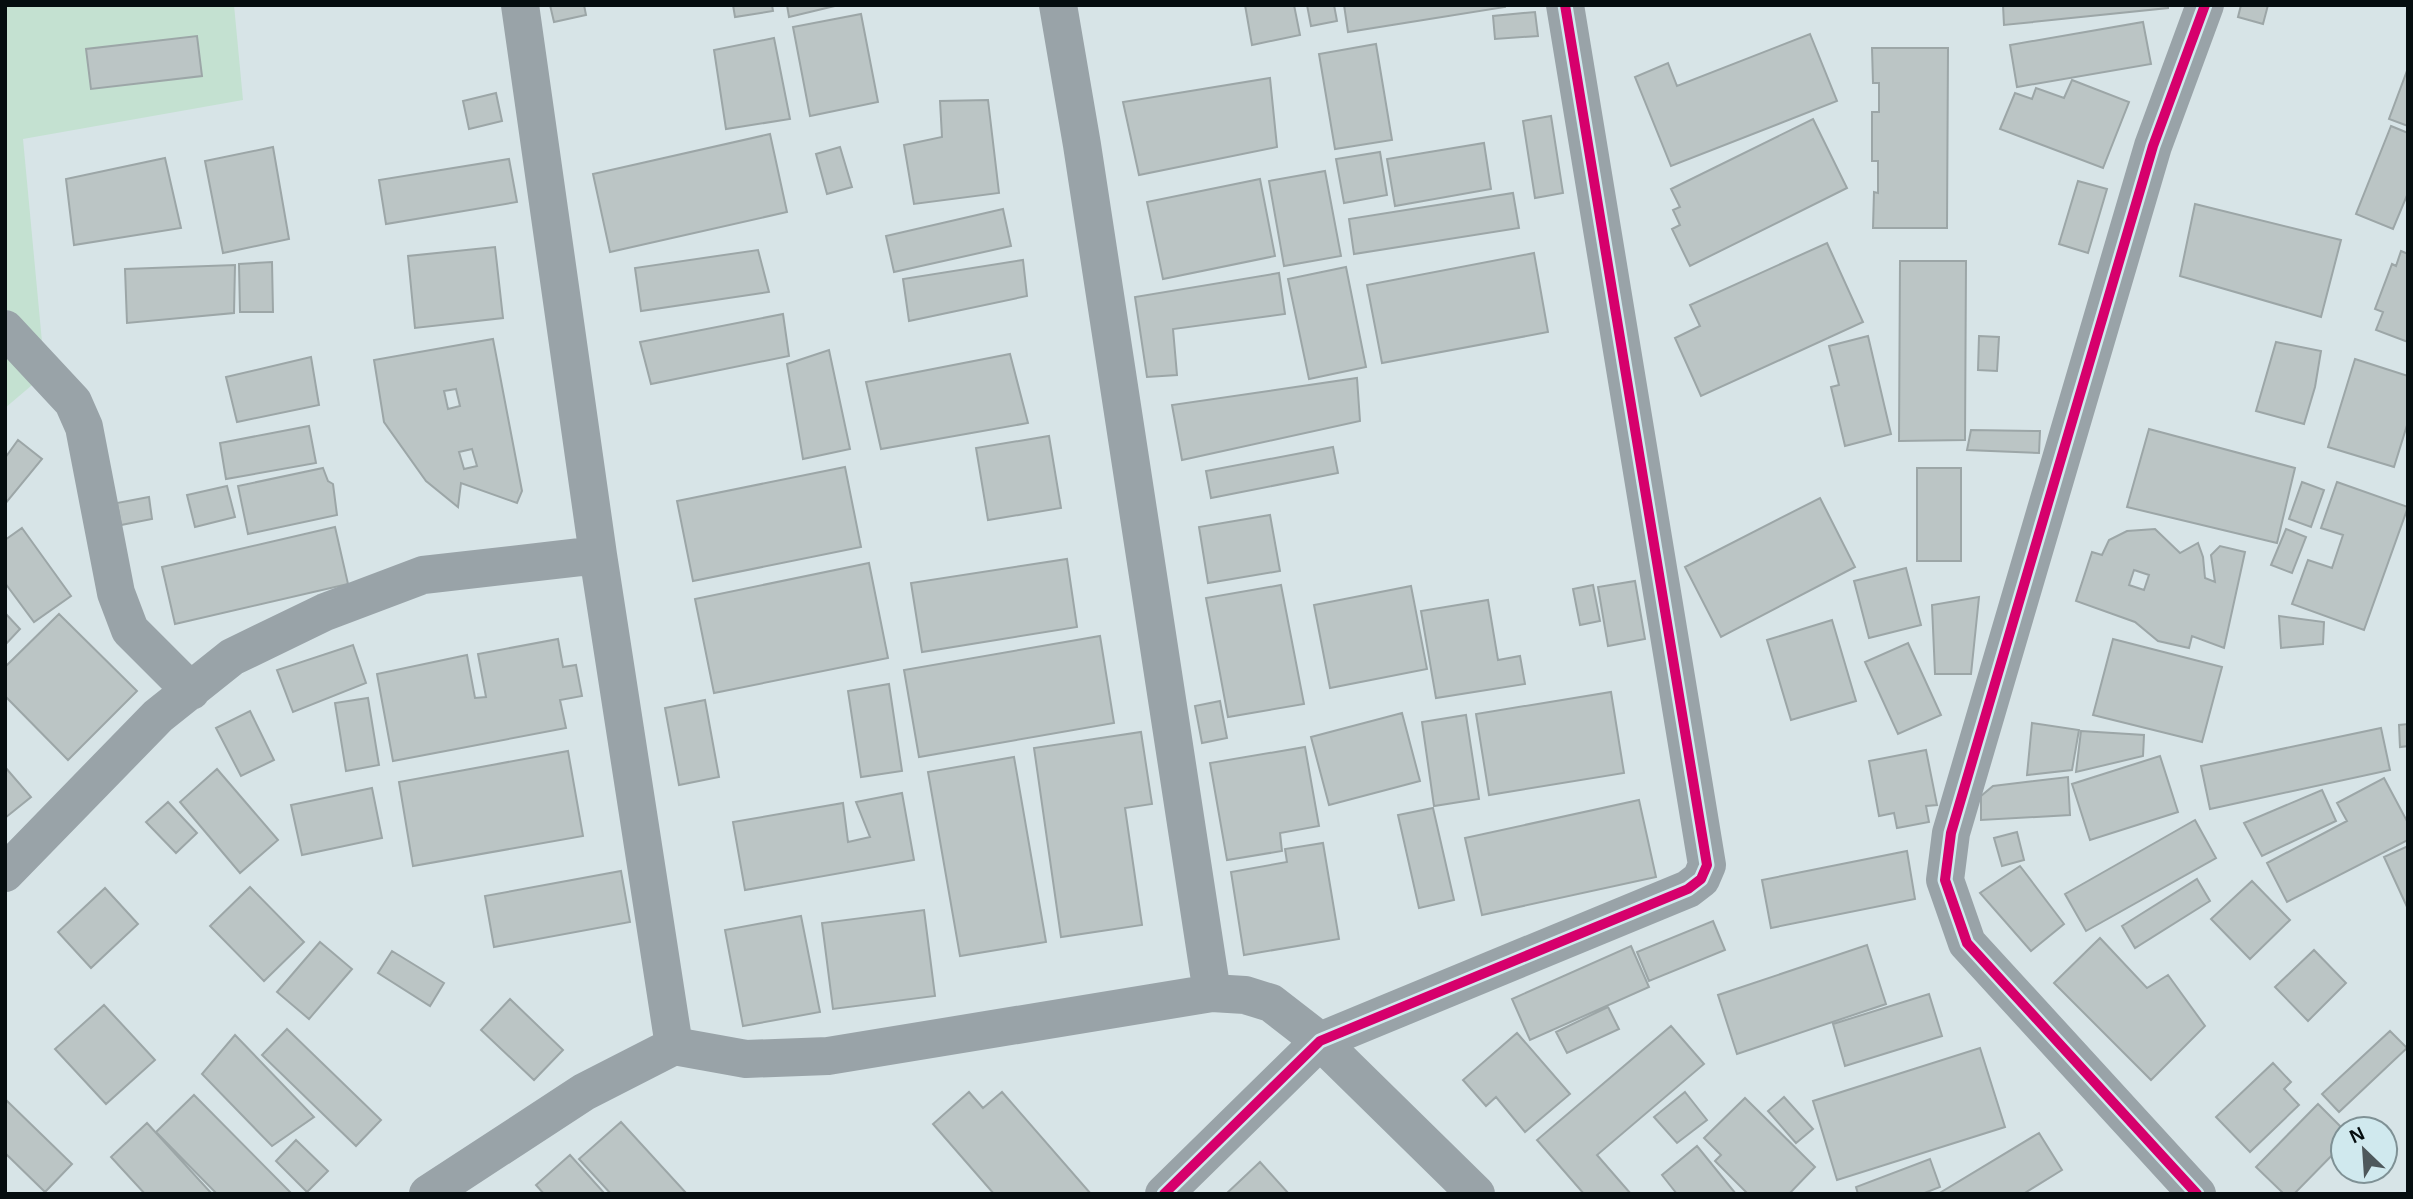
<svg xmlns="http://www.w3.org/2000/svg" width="2413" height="1199" font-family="Helvetica,sans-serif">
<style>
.green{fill:#c4e1d1}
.building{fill:#bbc5c5;stroke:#9ca6a7;stroke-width:2;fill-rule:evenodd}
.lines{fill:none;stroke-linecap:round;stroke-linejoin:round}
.minor{stroke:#99a3a8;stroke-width:38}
.cycleway-casing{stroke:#d0e9ee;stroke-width:15}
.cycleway{stroke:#d6006c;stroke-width:10}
</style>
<rect width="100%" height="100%" fill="#d7e4e7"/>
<!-- green -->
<path class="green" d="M 5,5 L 234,5 L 243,100 L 23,139 L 45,374 L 5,408 Z"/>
<!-- building -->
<path class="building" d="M 550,5 L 584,5 L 586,15 L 554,22 Z
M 733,5 L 772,5 L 773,11 L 735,17 Z
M 787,5 L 839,5 L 789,17 Z
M 1245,5 L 1294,5 L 1300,35 L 1252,45 Z
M 1307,5 L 1334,5 L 1337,21 L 1311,26 Z
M 1344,5 L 1505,5 L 1505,7 L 1348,32 Z
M 2003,5 L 2168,5 L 2168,8 L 2004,25 Z
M 2241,5 L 2268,5 L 2263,24 L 2238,17 Z
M 1535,12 L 1538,36 L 1495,39 L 1493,16 Z
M 861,14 L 878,102 L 810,116 L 793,27 Z
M 2143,22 L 2151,64 L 2017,87 L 2010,45 Z
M 1810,34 L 1837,101 L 1671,166 L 1635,77 L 1668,63 L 1677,86 Z
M 197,36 L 202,76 L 91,89 L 86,49 Z
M 774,38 L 790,119 L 726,129 L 714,50 Z
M 1376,44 L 1392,140 L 1335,149 L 1319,54 Z
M 1872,48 L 1948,48 L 1947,228 L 1873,228 L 1874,192 L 1878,193 L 1878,161 L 1872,161 L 1872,112 L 1879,112 L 1879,83 L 1873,83 Z
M 2408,68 L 2408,126 L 2389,119 Z
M 1270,78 L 1277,147 L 1139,175 L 1123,102 Z
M 2072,80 L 2129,102 L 2103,168 L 2000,129 L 2015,93 L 2032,99 L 2036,88 L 2064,98 Z
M 496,93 L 502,121 L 469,129 L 463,101 Z
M 988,100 L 999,193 L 914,204 L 904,145 L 942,137 L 940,101 Z
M 1551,116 L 1563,193 L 1535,198 L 1523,121 Z
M 1813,119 L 1847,188 L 1690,266 L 1672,229 L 1680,225 L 1673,210 L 1680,207 L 1671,189 Z
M 2391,126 L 2408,133 L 2408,193 L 2393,229 L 2356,214 Z
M 770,134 L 787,212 L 610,252 L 593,174 Z
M 1484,143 L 1491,189 L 1395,206 L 1387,159 Z
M 273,147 L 289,239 L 223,253 L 205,161 Z
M 840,147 L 852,187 L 827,194 L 816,154 Z
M 1380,152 L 1387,195 L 1344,203 L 1336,159 Z
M 165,158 L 181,228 L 74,245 L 66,179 Z
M 509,159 L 517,202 L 386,224 L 379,180 Z
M 1325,171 L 1341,256 L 1284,266 L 1269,181 Z
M 1260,179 L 1275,256 L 1163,279 L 1147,202 Z
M 2078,181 L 2107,189 L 2088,253 L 2059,244 Z
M 1513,193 L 1519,228 L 1354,254 L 1349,219 Z
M 2195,204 L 2341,240 L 2321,317 L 2180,276 Z
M 1003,209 L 1011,246 L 894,272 L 886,236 Z
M 1827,243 L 1863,322 L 1701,396 L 1675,338 L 1700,326 L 1690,305 Z
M 495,247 L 503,318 L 415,328 L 408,256 Z
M 758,250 L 769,292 L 641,311 L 635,268 Z
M 2401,251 L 2408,254 L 2408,342 L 2376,330 L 2383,312 L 2375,309 L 2392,264 L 2396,266 Z
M 1534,253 L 1548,332 L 1382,363 L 1367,285 Z
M 1023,260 L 1027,296 L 909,321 L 903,279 Z
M 1900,261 L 1966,261 L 1965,440 L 1899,441 Z
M 272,262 L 273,312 L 240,312 L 239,264 Z
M 235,265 L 234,313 L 127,323 L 125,269 Z
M 1346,267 L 1366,367 L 1309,379 L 1288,279 Z
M 1279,273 L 1285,314 L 1173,329 L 1177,375 L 1147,377 L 1135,297 Z
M 783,314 L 789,356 L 651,384 L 640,342 Z
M 1868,336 L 1891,434 L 1845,446 L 1831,387 L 1839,385 L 1829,346 Z
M 1979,336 L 1999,337 L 1997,371 L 1978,370 Z
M 493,339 L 522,491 L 517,503 L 461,483 L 458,507 L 426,481 L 384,422 L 374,360 ZM 456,389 L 460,406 L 448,409 L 444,391 ZM 472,449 L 477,466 L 464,469 L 459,452 Z
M 2276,342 L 2321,351 L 2315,387 L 2304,424 L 2256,411 Z
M 829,350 L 850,449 L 803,459 L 787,364 Z
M 1010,354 L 1028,423 L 881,449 L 866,382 Z
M 311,357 L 319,405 L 237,422 L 226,377 Z
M 2355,359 L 2408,376 L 2408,422 L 2394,467 L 2328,447 Z
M 1357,378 L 1360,421 L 1182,460 L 1172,405 Z
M 309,426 L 316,463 L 226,479 L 220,443 Z
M 2149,429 L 2295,468 L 2277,543 L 2127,507 Z
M 1971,430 L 2040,431 L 2039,453 L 1967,450 Z
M 1049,436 L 1061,508 L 988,520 L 976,448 Z
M 18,440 L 42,459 L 5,504 L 5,458 Z
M 1333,447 L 1338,473 L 1211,498 L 1206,471 Z
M 845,467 L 861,547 L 693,581 L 677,501 Z
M 323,468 L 328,481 L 333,484 L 337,515 L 248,534 L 238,486 Z
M 1917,468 L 1961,468 L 1961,561 L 1917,561 Z
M 2302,482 L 2324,490 L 2311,527 L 2289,519 Z
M 2337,482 L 2408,507 L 2364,630 L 2292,604 L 2308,560 L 2332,568 L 2343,535 L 2321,528 Z
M 227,486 L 235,517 L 195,527 L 187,495 Z
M 149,497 L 152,519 L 121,525 L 117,503 Z
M 1820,498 L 1855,567 L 1721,637 L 1685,567 Z
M 1270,515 L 1280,571 L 1208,583 L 1199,527 Z
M 335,527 L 348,584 L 175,624 L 162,567 Z
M 22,528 L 71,596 L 34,622 L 5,583 L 5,540 Z
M 2155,529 L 2180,553 L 2198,543 L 2203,557 L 2205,578 L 2215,582 L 2211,555 L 2220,546 L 2245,552 L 2224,648 L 2192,636 L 2189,648 L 2158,641 L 2135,622 L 2076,601 L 2092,552 L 2102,555 L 2109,540 L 2127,531 ZM 2134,570 L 2149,575 L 2144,590 L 2129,585 Z
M 2286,529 L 2306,537 L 2292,573 L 2271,565 Z
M 1067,559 L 1077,627 L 922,652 L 911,583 Z
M 869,563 L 888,658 L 714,693 L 695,599 Z
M 1906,568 L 1921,625 L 1869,638 L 1854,581 Z
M 1635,581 L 1645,639 L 1608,646 L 1598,587 Z
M 1281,585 L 1304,704 L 1228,717 L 1206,598 Z
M 1593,585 L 1600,621 L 1580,625 L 1573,589 Z
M 1411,586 L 1427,669 L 1330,688 L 1314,605 Z
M 1979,597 L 1971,674 L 1935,674 L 1932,605 Z
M 1488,600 L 1498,660 L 1520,656 L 1525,684 L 1436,698 L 1421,611 Z
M 5,613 L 20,629 L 5,645 Z
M 59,614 L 137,691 L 68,760 L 5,696 L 5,667 Z
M 2279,616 L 2324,622 L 2323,644 L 2281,648 Z
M 1832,620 L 1856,701 L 1791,720 L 1767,640 Z
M 1100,636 L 1114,723 L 919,757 L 904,670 Z
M 558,639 L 563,667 L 576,665 L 582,696 L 560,700 L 566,728 L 393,761 L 377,674 L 467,655 L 475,698 L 486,697 L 478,654 Z
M 2113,639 L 2222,667 L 2202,742 L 2093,715 Z
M 1908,643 L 1941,715 L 1898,734 L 1865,662 Z
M 353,645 L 366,683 L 293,712 L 277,670 Z
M 889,684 L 902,771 L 861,777 L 848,691 Z
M 1611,692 L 1624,773 L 1489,795 L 1476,714 Z
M 368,698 L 379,765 L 346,771 L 335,703 Z
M 705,700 L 719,777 L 679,785 L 665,708 Z
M 1220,701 L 1227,738 L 1202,743 L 1195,706 Z
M 250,711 L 274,760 L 241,776 L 216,728 Z
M 1402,713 L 1420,781 L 1329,805 L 1311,737 Z
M 1466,715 L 1479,799 L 1434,806 L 1422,722 Z
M 2032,723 L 2079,730 L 2072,770 L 2027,775 Z
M 2408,724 L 2408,746 L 2400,747 L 2399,725 Z
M 2381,728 L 2390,770 L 2210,809 L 2201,766 Z
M 2081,731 L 2144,735 L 2143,756 L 2076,772 Z
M 1141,732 L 1152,804 L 1125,808 L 1142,925 L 1061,937 L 1034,748 Z
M 1305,747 L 1319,826 L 1280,833 L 1282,851 L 1227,860 L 1210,763 Z
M 1926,750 L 1937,805 L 1926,806 L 1929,822 L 1897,828 L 1894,813 L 1879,816 L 1869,761 Z
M 568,751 L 583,836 L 413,866 L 399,782 Z
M 2160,756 L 2178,812 L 2090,840 L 2072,784 Z
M 1014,757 L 1046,942 L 960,956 L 928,772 Z
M 5,767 L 31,797 L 5,818 Z
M 217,769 L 278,840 L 240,873 L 180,802 Z
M 2068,777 L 2070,815 L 1981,820 L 1981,796 L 1993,786 Z
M 2384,778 L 2408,823 L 2408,840 L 2287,902 L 2267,863 L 2347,821 L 2337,803 Z
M 372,788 L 382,838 L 302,855 L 291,805 Z
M 2322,790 L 2336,821 L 2262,856 L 2244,823 Z
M 902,793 L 914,860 L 745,890 L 733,822 L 843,803 L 848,842 L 870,837 L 856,802 Z
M 1639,800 L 1656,877 L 1482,915 L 1465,838 Z
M 168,802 L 197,833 L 176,853 L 146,822 Z
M 1433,808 L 1454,900 L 1419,908 L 1398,815 Z
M 2195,820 L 2216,858 L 2086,931 L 2065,894 Z
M 2017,832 L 2024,860 L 2002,866 L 1994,838 Z
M 1323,843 L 1339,939 L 1244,955 L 1231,872 L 1287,862 L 1285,849 Z
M 2408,846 L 2408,909 L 2384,857 Z
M 1907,851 L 1915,899 L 1771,928 L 1762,880 Z
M 2020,866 L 2064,924 L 2031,951 L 1980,893 Z
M 621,871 L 630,922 L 494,947 L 485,896 Z
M 2197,879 L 2210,901 L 2135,948 L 2122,926 Z
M 2252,881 L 2290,920 L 2250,959 L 2211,919 Z
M 250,887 L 304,942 L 264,981 L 210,926 Z
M 105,888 L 138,924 L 91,968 L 58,932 Z
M 924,910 L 935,996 L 833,1009 L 822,923 Z
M 801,916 L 820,1012 L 743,1026 L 725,930 Z
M 1713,921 L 1725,950 L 1649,981 L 1637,952 Z
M 2100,938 L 2147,988 L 2168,975 L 2205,1026 L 2151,1080 L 2054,983 Z
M 320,942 L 352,969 L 309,1019 L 277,992 Z
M 1867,945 L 1886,1004 L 1737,1054 L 1718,995 Z
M 1631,946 L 1649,987 L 1530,1040 L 1512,999 Z
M 2314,950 L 2346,983 L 2308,1021 L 2275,987 Z
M 392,951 L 444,983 L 430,1006 L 378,973 Z
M 1929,994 L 1942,1036 L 1845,1066 L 1833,1024 Z
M 510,999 L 563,1050 L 534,1080 L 481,1030 Z
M 104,1005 L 155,1060 L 106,1104 L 55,1049 Z
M 1608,1007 L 1619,1029 L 1567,1053 L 1556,1032 Z
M 1671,1026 L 1704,1064 L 1597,1155 L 1631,1194 L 1584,1194 L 1537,1140 Z
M 287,1029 L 381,1120 L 356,1146 L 262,1055 Z
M 2390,1031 L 2407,1048 L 2339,1112 L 2322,1094 Z
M 1517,1033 L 1570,1094 L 1525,1132 L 1496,1097 L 1486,1106 L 1463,1080 Z
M 235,1035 L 314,1117 L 272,1146 L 202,1074 Z
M 1980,1048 L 2005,1127 L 1837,1180 L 1813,1101 Z
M 2273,1063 L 2291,1082 L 2284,1089 L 2299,1105 L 2250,1152 L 2216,1117 Z
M 969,1092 L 983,1108 L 1002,1092 L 1091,1194 L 994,1194 L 933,1124 Z
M 1685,1092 L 1707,1120 L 1677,1143 L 1654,1117 Z
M 194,1095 L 292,1194 L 217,1194 L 156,1132 Z
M 1784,1097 L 1813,1129 L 1796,1143 L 1768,1111 Z
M 1745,1098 L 1815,1167 L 1789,1194 L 1748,1194 L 1715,1161 L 1721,1155 L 1704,1138 Z
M 5,1099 L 72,1164 L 45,1192 L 5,1153 Z
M 2318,1104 L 2343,1129 L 2343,1144 L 2294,1194 L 2284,1194 L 2256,1167 Z
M 621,1122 L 687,1194 L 611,1194 L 579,1159 Z
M 147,1123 L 212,1194 L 145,1194 L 111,1157 Z
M 2039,1133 L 2062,1170 L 2023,1194 L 1938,1194 Z
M 296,1140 L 328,1171 L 307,1192 L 276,1161 Z
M 1697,1146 L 1736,1194 L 1677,1194 L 1662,1175 Z
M 570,1155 L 605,1194 L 544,1194 L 536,1185 Z
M 1930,1159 L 1940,1187 L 1922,1194 L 1858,1194 L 1856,1187 Z
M 1260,1162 L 1289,1194 L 1226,1194 Z"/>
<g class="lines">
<!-- minor -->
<path class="minor" d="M 520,5 L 598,555 L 674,1046
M 1058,5 L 1082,145 L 1212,993
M 5,329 L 73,402 L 84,427 L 116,593 L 130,630 L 191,691
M 5,873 L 158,716 L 232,657 L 325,612 L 423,575 L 598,555
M 428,1194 L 584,1092 L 674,1046 L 746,1059 L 828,1056 L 1212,993 L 1245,995 L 1271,1003 L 1320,1041 L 1476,1194
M 1164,1194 L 1320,1041 L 1688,889 L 1701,879 L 1707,865 L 1565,5
M 2197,1194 L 1967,943 L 1945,880 L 1951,833 L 2153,146 L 2205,5"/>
<!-- cycleway casing -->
<g class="cycleway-casing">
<path id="cycleway" d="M 1164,1194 L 1320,1041 L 1688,889 L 1701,879 L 1707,865 L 1565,5
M 2197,1194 L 1967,943 L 1945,880 L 1951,833 L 2153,146 L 2205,5"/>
</g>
<!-- cycleway -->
<use href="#cycleway" class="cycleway"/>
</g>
<!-- border -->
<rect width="2413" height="1199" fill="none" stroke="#050d0f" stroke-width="14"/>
<!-- north arrow -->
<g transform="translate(2364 1150) rotate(335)"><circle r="33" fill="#d0e9ee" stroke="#7f9195" stroke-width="2"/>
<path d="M0-5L12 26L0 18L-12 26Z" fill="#4e585b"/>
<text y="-10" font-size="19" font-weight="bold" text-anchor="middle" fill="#050d0f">N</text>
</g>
</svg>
